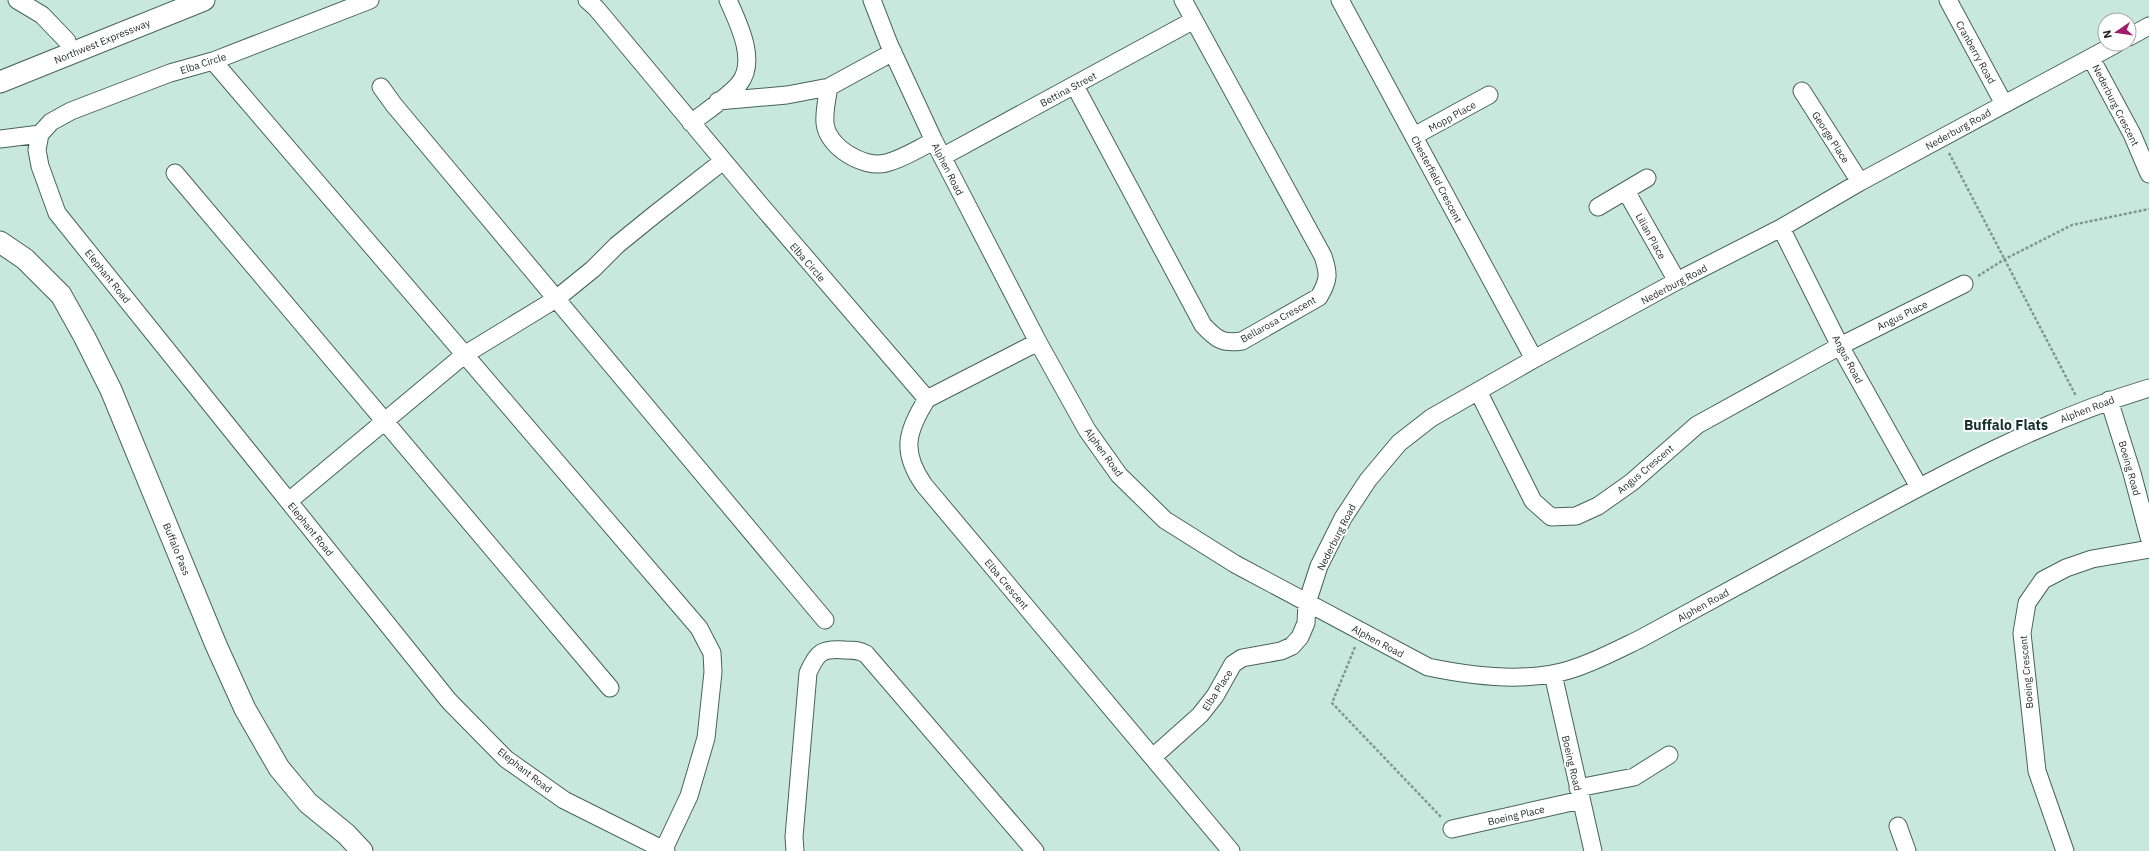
<svg xmlns="http://www.w3.org/2000/svg" width="2149" height="851" font-family="'IBM Plex Sans',sans-serif">
<style>
.lines{fill:none;stroke-linecap:round;stroke-linejoin:round}
.minor-casing{stroke:#47635b;stroke-width:19}
.major-casing{stroke:#47635b;stroke-width:23}
.path{stroke:#809790;stroke-width:2.5;stroke-dasharray:3 2;stroke-linecap:butt}
.minor{stroke:#fff;stroke-width:17}
.major{stroke:#fff;stroke-width:21}
.labels{text-anchor:middle;stroke-width:4;stroke-linejoin:round;paint-order:stroke}
.street-label{font-size:10px;fill:#1d2925;stroke:#fff}
.district-label{font-size:14px;font-weight:bold;fill:#17312b;stroke:#fff}
</style>
<rect width="100%" height="100%" fill="#c8e8de"/>
<g class="lines">
<!-- minor casing -->
<g class="minor-casing">
<path id="minor" d="M 17,0 L 42,15 L 67,41
M 587,0 L 596,8 L 757,201 L 927,399
M 872,0 L 889,44 L 934,141 L 1038,342 L 1087,430 L 1119,475 L 1165,520 L 1235,564 L 1428,667 C 1466,675 1513,681 1552,674 C 1579,670 1615,651 1640,639 C 1712,600 1784,561 1855,522 C 1950,470 2046,419 2149,388
M 1340,0 L 1534,359
M 1948,0 L 2004,104
M 2129,37 L 2149,26
M 2091,58 L 2132,134 L 2149,174
M 213,61 L 699,628 L 712,653 L 713,672 L 706,738 L 689,796 L 664,849
M 1075,86 L 1203,325 C 1216,339 1222,344 1242,341 L 1319,297 C 1329,280 1329,274 1323,256 L 1183,0
M 381,87 L 394,105 L 825,620
M 829,87 C 827,98 824,111 825,123 C 827,147 864,169 886,163 C 903,159 919,148 934,141
M 1802,91 L 1860,182
M 718,101 L 787,95 L 829,87 L 893,52
M 691,123 C 705,112 728,97 739,84 C 758,61 738,23 728,0
M 40,134 L 37,150 L 40,166 L 57,213 L 449,701 L 506,759 L 564,800 L 666,851
M 40,134 L 51,122 L 71,111 L 170,73 L 213,61 L 370,0
M 1414,136 L 1489,95
M 0,139 L 40,134
M 942,157 L 1194,20
M 175,173 L 610,688
M 1626,191 L 1677,281
M 1598,207 L 1647,178
M 1781,228 L 1840,346 L 1919,487
M 1038,342 L 927,399 C 906,432 901,452 924,485 L 1231,851
M 1478,391 L 1533,501 L 1551,517 L 1576,516 L 1598,506 L 1632,482 L 1697,425 L 1840,346 L 1964,284
M 2109,400 L 2132,473 L 2149,537
M 289,501 L 464,355 L 556,299 L 593,269 L 617,245 L 654,215 L 723,161
M 1553,674 L 1593,851
M 1153,757 L 1200,715 L 1215,696 L 1233,664 L 1242,658 L 1281,651 L 1292,646 L 1300,637 L 1306,623 L 1307,603 L 1319,566 L 1343,518 L 1368,480 L 1399,443 L 1431,418 L 1534,359 L 1677,281 L 1781,228 L 1860,182 L 2116,44
M 1578,788 L 1634,777 L 1669,755
M 1898,826 L 1907,851
M 1452,829 L 1581,800
M 795,851 L 794,837 L 808,673 C 817,652 822,648 845,650 C 853,650 859,650 866,654 L 1035,851
M 2065,851 L 2037,771 L 2022,633 L 2027,603 L 2043,580 L 2066,568 L 2092,559 L 2149,549"/>
</g>
<!-- major casing -->
<g class="major-casing">
<path id="major" d="M 0,82 L 204,0
M 0,242 L 25,259 L 61,295 L 85,338 L 111,390 L 216,645 L 245,709 L 279,768 L 308,803 L 346,834 L 362,851"/>
</g>
<!-- path -->
<path class="path" d="M 1949,153 L 2076,396
M 1978,276 L 2005,259 L 2072,225 L 2149,209
M 1355,647 L 1332,703 L 1441,817"/>
<!-- minor -->
<use href="#minor" class="minor"/>
<!-- major -->
<use href="#major" class="major"/>
</g>
<g class="labels">
<!-- street labels -->
<g class="street-label">
<text transform="translate(102 41) rotate(-22)" y="4">Northwest Expressway</text>
<text transform="translate(1976 52) rotate(61)" y="4">Cranberry Road</text>
<text transform="translate(203 63) rotate(-18)" y="4">Elba Circle</text>
<text transform="translate(1068 89) rotate(-28)" y="4">Bettina Street</text>
<text transform="translate(2116 105) rotate(63)" y="4">Nederburg Crescent</text>
<text transform="translate(1452 116) rotate(-29)" y="4">Mopp Place</text>
<text transform="translate(1958 129) rotate(-29)" y="4">Nederburg Road</text>
<text transform="translate(1831 137) rotate(57)" y="4">George Place</text>
<text transform="translate(948 169) rotate(63)" y="4">Alphen Road</text>
<text transform="translate(1437 179) rotate(62)" y="4">Chesterfield Crescent</text>
<text transform="translate(1651 236) rotate(61)" y="4">Lilian Place</text>
<text transform="translate(808 262) rotate(49)" y="4">Elba Circle</text>
<text transform="translate(108 276) rotate(51)" y="4">Elephant Road</text>
<text transform="translate(1674 284) rotate(-28)" y="4">Nederburg Road</text>
<text transform="translate(1902 315) rotate(-26)" y="4">Angus Place</text>
<text transform="translate(1278 319) rotate(-29)" y="4">Bellarosa Crescent</text>
<text transform="translate(1848 359) rotate(62)" y="4">Angus Road</text>
<text transform="translate(2087 409) rotate(-21)" y="4">Alphen Road</text>
<text transform="translate(1104 452) rotate(54)" y="4">Alphen Road</text>
<text transform="translate(2130 468) rotate(74)" y="4">Boeing Road</text>
<text transform="translate(1645 469) rotate(-40)" y="4">Angus Crescent</text>
<text transform="translate(311 529) rotate(51)" y="4">Elephant Road</text>
<text transform="translate(1336 537) rotate(-63)" y="4">Nederburg Road</text>
<text transform="translate(177 549) rotate(68)" y="4">Buffalo Pass</text>
<text transform="translate(1007 584) rotate(50)" y="4">Elba Crescent</text>
<text transform="translate(1703 605) rotate(-29)" y="4">Alphen Road</text>
<text transform="translate(1378 641) rotate(28)" y="4">Alphen Road</text>
<text transform="translate(2026 672) rotate(-95)" y="4">Boeing Crescent</text>
<text transform="translate(1217 690) rotate(-57)" y="4">Elba Place</text>
<text transform="translate(1572 763) rotate(77)" y="4">Boeing Road</text>
<text transform="translate(525 770) rotate(38)" y="4">Elephant Road</text>
<text transform="translate(1516 815) rotate(-13)" y="4">Boeing Place</text>
</g>
<!-- district labels -->
<g class="district-label">
<text x="2006" y="430">Buffalo Flats</text>
</g>
</g>
<!-- north arrow -->
<g transform="translate(2117 32) rotate(257)"><circle r="19" fill="#ffffff" stroke="#a5a9a8"/>
<path d="M0-3L7 15L0 10L-7 15Z" fill="#9f1d6e"/>
<text y="-6" font-size="11" font-weight="bold" text-anchor="middle" fill="#1d2925">N</text>
</g>
</svg>
